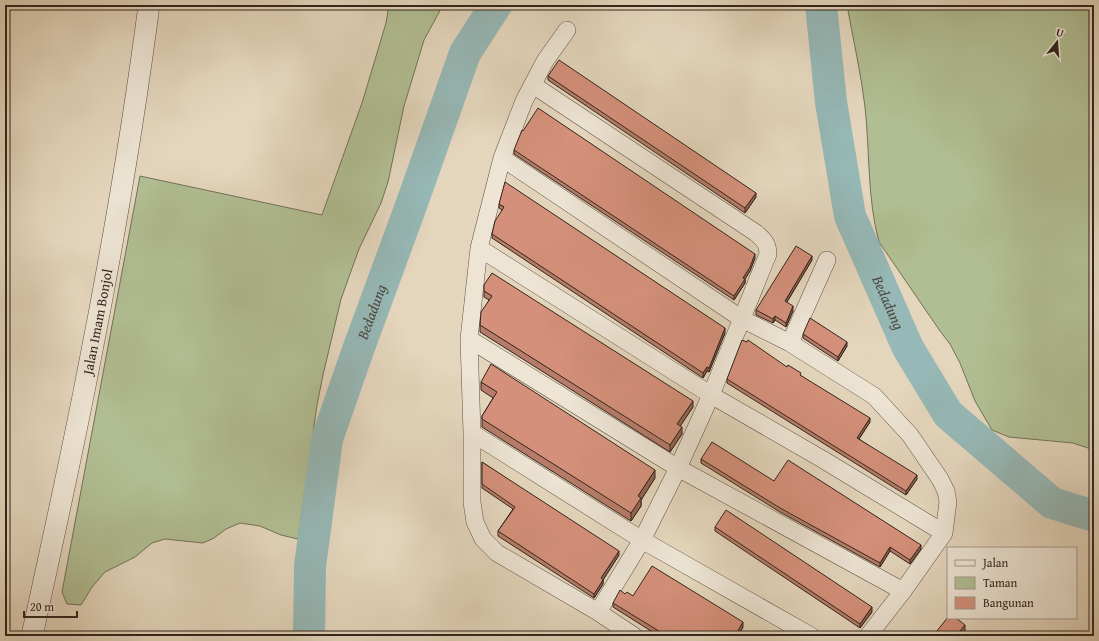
<svg xmlns="http://www.w3.org/2000/svg" width="1099" height="641" font-family="'Gentium Book Plus',serif">
<style>
.green{fill:#b1be93;stroke:#727258}
.lines{fill:none;stroke-linecap:round;stroke-linejoin:round}
.river{stroke:#96b8b6;stroke-width:32}
.minor-casing{stroke:#5f5145;stroke-width:18}
.tertiary-casing{stroke:#5f5145;stroke-width:22}
.minor{stroke:#ede4d4;stroke-width:17}
.tertiary{stroke:#ede4d4;stroke-width:21}
.wall{fill:#b67c69;stroke:#33251d}
.shaded-wall{fill:#946555;stroke:#33251d}
.building{fill:#d4907a;stroke:#33251d}
.labels{text-anchor:middle;stroke-width:3.5;stroke-linejoin:round;paint-order:stroke}
.street-label{font-size:14px;fill:#33251d;stroke:#ede4d4}
.water-label{font-size:15px;font-style:italic;fill:#4c4a43;stroke:#ede4d4}
</style>
<rect width="100%" height="100%" fill="#e4d6bd"/>
<filter id="stains"><feTurbulence type="fractalNoise" baseFrequency=".005" numOctaves="4"/><feColorMatrix values="0 0 0 0 .2 0 0 0 0 .09 0 0 0 0 .02 0 0 0 .5 -.17"/></filter>
<radialGradient id="worn" r=".72"><stop offset=".6" stop-color="#630" stop-opacity="0"/><stop offset="1" stop-color="#630" stop-opacity=".3"/></radialGradient>
<!-- green -->
<path class="green" d="M 384,5 L 443,5 L 424,40 L 404,106 L 388,182 L 381,203 L 359,249 L 341,299 L 323,375 L 317,405 L 298,539 L 281,535 L 260,526 L 240,523 L 226,529 L 214,538 L 203,543 L 165,539 L 152,543 L 135,557 L 105,572 L 92,587 L 81,605 L 67,604 L 62,592 L 140,176 L 322,215 L 362,103 L 386,23 L 388,11 Z
M 847,5 L 1094,5 L 1094,450 L 1073,443 L 1009,437 L 992,430 L 975,401 L 960,363 L 950,344 L 940,331 L 879,242 C 867,198 870,152 865,107 C 861,73 853,39 847,5 Z"/>
<g class="lines">
<!-- river -->
<g class="river">
<path id="s1" d="M 821,5 L 831,102 L 850,216 L 908,348 L 948,414 L 1052,503 L 1094,516"/>
<path id="s2" d="M 309,636 L 310,566 L 327,439 L 358,350 L 412,203 L 465,53 L 496,5"/>
</g>
<!-- minor casing -->
<g class="minor-casing">
<path id="minor" d="M 567,30 L 545,61 L 524,101 L 502,158 L 479,248 L 469,339 L 472,433 L 472,502 L 475,522 L 483,539 L 497,553 L 598,612
M 502,158 L 742,319 L 790,343 L 874,396 L 910,435 L 940,479 L 946,491 L 948,502 L 944,533 L 903,591 L 868,636
M 479,248 L 711,395 L 768,254 C 768,244 764,240 756,233 L 533,85
M 469,339 L 678,468 L 903,591
M 790,343 L 827,260
M 472,433 L 642,540 L 811,636
M 634,636 L 598,612 L 642,540 L 678,468 L 711,395 L 822,459 L 944,533"/>
</g>
<!-- tertiary casing -->
<g class="tertiary-casing">
<g id="tertiary">
<path id="s3" d="M 32,636 C 51,548 71,459 88,371 C 112,250 133,128 149,5"/>
</g>
</g>
<!-- minor -->
<use href="#minor" class="minor"/>
<!-- tertiary -->
<use href="#tertiary" class="tertiary"/>
</g>
<!-- wall -->
<path class="wall" d="M 548,76 L 756,197 L 745,213 L 548,80 Z
M 514,150 L 755,258 L 750,271 L 745,279 L 745,283 L 734,300 L 514,154 Z
M 499,204 L 725,333 L 709,372 L 707,371 L 703,378 L 492,238 L 492,234 L 502,210 L 499,208 Z
M 812,260 L 787,302 L 793,311 L 786,327 L 775,320 L 773,323 L 756,315 L 756,310 Z
M 484,291 L 693,407 L 680,426 L 682,434 L 670,452 L 480,332 L 480,325 L 489,300 L 484,297 Z
M 803,334 L 847,346 L 838,361 L 803,338 Z
M 787,367 L 870,422 L 859,439 L 917,479 L 906,495 L 727,383 L 727,379 Z
M 481,382 L 655,478 L 641,500 L 641,506 L 631,521 L 482,427 L 482,416 L 493,398 L 481,390 Z
M 701,459 L 774,481 L 921,549 L 910,564 L 890,551 L 880,567 L 780,512 L 701,463 Z
M 482,462 L 619,555 L 603,580 L 603,584 L 594,598 L 498,536 L 498,531 L 513,509 L 482,488 Z
M 715,527 L 872,612 L 860,628 L 715,531 Z
M 625,594 L 633,596 L 743,627 L 738,636 L 659,636 L 613,607 L 613,603 Z"/>
<!-- shaded-wall -->
<path class="shaded-wall" d="M 756,193 L 756,197 L 745,213 L 745,208 Z
M 755,254 L 755,258 L 750,271 L 745,279 L 745,283 L 734,300 L 734,296 Z
M 812,256 L 812,260 L 785,305 L 785,301 Z
M 793,306 L 793,311 L 786,327 L 786,323 Z
M 775,316 L 775,320 L 773,323 L 773,319 Z
M 725,328 L 725,333 L 709,372 L 709,368 Z
M 847,342 L 847,346 L 838,361 L 838,357 Z
M 707,367 L 707,371 L 703,378 L 703,373 Z
M 693,401 L 693,407 L 677,431 L 677,424 Z
M 870,418 L 870,422 L 857,442 L 857,438 Z
M 682,427 L 682,434 L 670,452 L 670,445 Z
M 655,470 L 655,478 L 641,500 L 641,506 L 631,521 L 631,513 L 638,496 Z
M 917,475 L 917,479 L 906,495 L 906,491 Z
M 921,545 L 921,549 L 910,564 L 910,560 Z
M 890,547 L 890,551 L 880,567 L 880,563 Z
M 619,551 L 619,555 L 601,583 L 601,578 Z
M 603,580 L 603,584 L 594,598 L 594,594 Z
M 872,607 L 872,612 L 860,628 L 860,624 Z
M 743,622 L 743,627 L 738,636 L 735,636 Z
M 965,625 L 965,633 L 962,636 L 956,636 Z"/>
<!-- building -->
<path class="building" d="M 559,60 L 756,193 L 745,208 L 548,76 Z
M 538,108 L 755,254 L 750,267 L 743,278 L 745,279 L 734,296 L 514,150 L 522,130 L 523,131 Z
M 505,182 L 725,328 L 709,368 L 707,367 L 703,373 L 492,234 L 495,221 L 504,207 L 499,204 Z
M 796,246 L 812,256 L 785,301 L 793,306 L 786,323 L 775,316 L 773,319 L 756,310 Z
M 492,273 L 693,401 L 677,424 L 682,427 L 670,445 L 480,325 L 481,312 L 492,296 L 484,291 L 484,285 Z
M 810,318 L 847,342 L 838,357 L 803,334 Z
M 742,340 L 747,342 L 748,340 L 787,367 L 788,365 L 801,373 L 800,375 L 870,418 L 857,438 L 917,475 L 906,491 L 727,379 Z
M 491,364 L 655,470 L 638,496 L 641,498 L 631,513 L 482,419 L 482,416 L 497,392 L 481,382 Z
M 712,442 L 774,481 L 788,460 L 921,545 L 910,560 L 890,547 L 880,563 L 780,508 L 701,459 Z
M 482,462 L 619,551 L 601,578 L 603,580 L 594,594 L 498,531 L 515,507 L 482,484 Z
M 726,510 L 872,607 L 860,624 L 715,527 Z
M 652,566 L 743,622 L 735,636 L 667,636 L 613,603 L 620,590 L 625,594 L 627,592 L 633,596 Z
M 948,617 L 948,618 L 956,618 L 965,625 L 956,636 L 933,636 Z"/>
<g class="labels">
<!-- street labels -->
<g class="street-label">
<text dy="5" stroke="none"><textPath href="#s3" startOffset="321">Jalan Imam Bonjol</textPath></text>
</g>
<!-- water labels -->
<g class="water-label">
<text dy="5" stroke="none"><textPath href="#s1" startOffset="308">Bedadung</textPath></text>
<text dy="5" stroke="none"><textPath href="#s2" startOffset="333">Bedadung</textPath></text>
</g>
</g>
<!-- margin -->
<rect width="1099" height="641" fill="none" stroke="#e4d6bd" stroke-width="20"/>
<rect x="6" y="6" width="1087" height="629" fill="none" stroke="#33251d" stroke-width="2"/>
<rect x="10" y="10" width="1079" height="621" fill="none" stroke="#33251d"/>
<!-- legend -->
<rect x="947" y="547" width="130" height="72" fill="#ede4d4" stroke="#a3988b"/>
<rect x="955" y="560" width="20" height="6" fill="#ede4d4" stroke="#a3988b"/>
<text x="983" y="567" font-size="12" fill="#33251d">Jalan</text>
<rect x="955" y="577" width="20" height="12" fill="#b1be93" stroke="#a3988b"/>
<text x="983" y="587" font-size="12" fill="#33251d">Taman</text>
<rect x="955" y="597" width="20" height="12" fill="#d4907a" stroke="#a3988b"/>
<text x="983" y="607" font-size="12" fill="#33251d">Bangunan</text>
<!-- north arrow -->
<g transform="translate(1057 42) rotate(17)" stroke="#ede4d4" stroke-width="3" paint-order="stroke">
<path d="M0-3L7 15L0 10L-7 15Z" fill="#33251d"/>
<text y="-6" font-size="11" font-weight="bold" text-anchor="middle" fill="#33251d">U</text>
</g>
<!-- scale -->
<path d="M24 611v6h53v-6" fill="none" stroke="#33251d" stroke-width="2"/>
<text x="30" y="611" font-size="12" fill="#33251d" stroke="#ede4d4" stroke-width="3" paint-order="stroke">20 m</text>
<rect width="100%" height="100%" filter="url(#stains)"/>
<rect width="100%" height="100%" fill="url(#worn)"/>
</svg>
